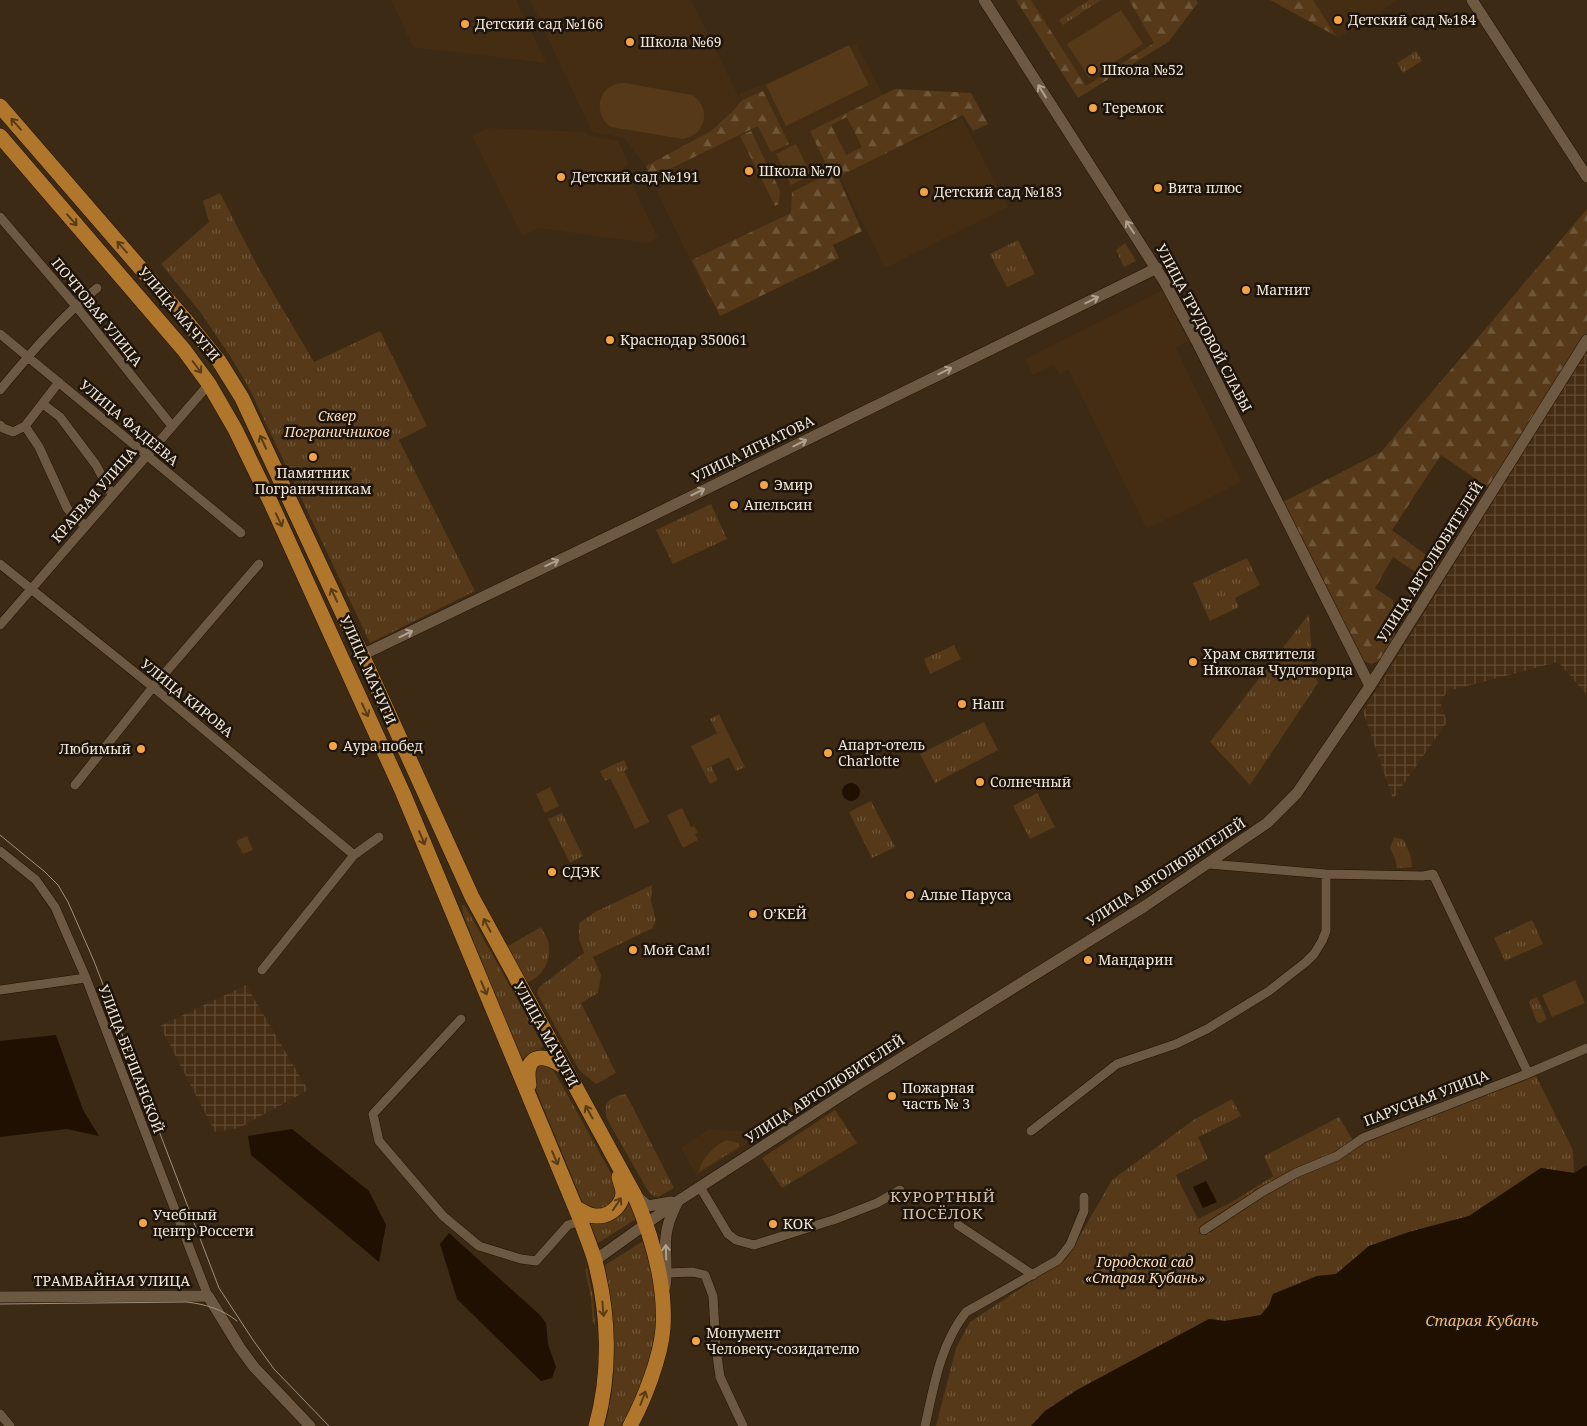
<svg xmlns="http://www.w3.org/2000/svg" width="1587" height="1426" font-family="'Noto Serif',serif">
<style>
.built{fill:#452d13}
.industrial{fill:url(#industrial-grid)}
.grass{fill:url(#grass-tufts)}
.forest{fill:url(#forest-firs);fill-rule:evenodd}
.pitch{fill:#553918}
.water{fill:#1f1001}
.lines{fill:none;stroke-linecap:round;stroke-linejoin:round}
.minor-casing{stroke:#231201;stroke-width:10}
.tertiary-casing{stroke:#231201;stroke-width:12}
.primary-casing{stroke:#231201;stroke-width:16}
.minor{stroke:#6d5842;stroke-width:9}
.tertiary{stroke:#6d5842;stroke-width:11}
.primary{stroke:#b0772c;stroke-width:15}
.tram{stroke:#9e907f;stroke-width:1}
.oneway{stroke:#b0a08e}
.oneway2{stroke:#583c18}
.poi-dot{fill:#f4a444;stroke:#1d140b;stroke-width:2}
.labels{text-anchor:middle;stroke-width:5;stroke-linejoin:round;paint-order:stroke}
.poi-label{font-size:14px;fill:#f3e7da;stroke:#1d140b;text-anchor:start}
.street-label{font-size:14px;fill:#f3e7da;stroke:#1d140b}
.park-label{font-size:14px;font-style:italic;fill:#fddcbb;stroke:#1d140b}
.neighbourhood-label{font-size:15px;letter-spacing:1px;fill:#d9c1a9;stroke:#1d140b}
.water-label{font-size:15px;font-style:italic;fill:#edb87f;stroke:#1d140b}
</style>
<defs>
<pattern id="industrial-grid" width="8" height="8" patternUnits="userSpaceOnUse" patternTransform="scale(1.25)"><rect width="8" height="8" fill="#452d13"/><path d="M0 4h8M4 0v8" fill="none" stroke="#604b35"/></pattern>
<pattern id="grass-tufts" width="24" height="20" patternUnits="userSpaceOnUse" patternTransform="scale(1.25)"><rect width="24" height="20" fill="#553918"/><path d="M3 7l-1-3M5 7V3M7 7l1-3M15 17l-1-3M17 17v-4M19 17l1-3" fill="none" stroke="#6e5639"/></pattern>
<pattern id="forest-firs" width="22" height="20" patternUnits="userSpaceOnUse" patternTransform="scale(1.25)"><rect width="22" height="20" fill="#553918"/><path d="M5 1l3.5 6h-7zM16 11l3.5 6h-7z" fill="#6e5639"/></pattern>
</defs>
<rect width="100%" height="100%" fill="#3c2a15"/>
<!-- built -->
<path class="built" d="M 391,0 L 516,0 L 546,63 L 413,47 Z
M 530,0 L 691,0 L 742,103 L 739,94 L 856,44 L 909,143 L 962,118 L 1008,207 L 885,268 L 840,177 L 839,178 L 862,231 L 711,304 L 644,164 L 624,138 L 592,132 Z
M 1016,0 L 1196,0 L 1198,3 L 1168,42 L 1078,98 Z
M 1280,0 L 1398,0 L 1339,38 L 1282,3 Z
M 488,128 L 586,132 L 587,135 L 618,141 L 629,165 L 624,167 L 658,238 L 647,243 L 539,228 L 522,236 L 472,136 Z
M 1163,290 L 1188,341 L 1176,348 L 1241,482 L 1174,516 L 1146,528 L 1069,370 L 1059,374 L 1054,365 L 1033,375 L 1025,359 Z
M 709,1129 L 748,1132 L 747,1144 L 697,1176 L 681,1148 Z"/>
<!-- industrial -->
<path class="industrial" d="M 1587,349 L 1587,695 L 1558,662 L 1448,691 L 1440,702 L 1447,722 L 1393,799 L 1363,712 Z
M 246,985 L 308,1090 L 239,1128 L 215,1132 L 160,1026 Z"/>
<!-- grass -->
<path class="grass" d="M 1089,0 L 1101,0 L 1063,25 L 1059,20 Z
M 1416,51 L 1422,61 L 1403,73 L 1397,63 Z
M 220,193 L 259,269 L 314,362 L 380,331 L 427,426 L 399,440 L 475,591 L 370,643 L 250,390 L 230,356 L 201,313 L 161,264 L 209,222 L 203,201 Z
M 1018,240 L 1035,274 L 1007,287 L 990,254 Z
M 1125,243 L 1136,261 L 1124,267 L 1116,250 Z
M 711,504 L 727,539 L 673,564 L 656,530 Z
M 1247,558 L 1260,585 L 1235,598 L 1239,607 L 1210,621 L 1193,583 Z
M 1413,591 L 1420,591 L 1407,611 L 1405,602 Z
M 1309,614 L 1312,662 L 1318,683 L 1250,785 L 1210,742 Z
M 954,645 L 961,659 L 930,674 L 924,659 Z
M 719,714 L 726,729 L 717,733 L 710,719 Z
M 984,722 L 998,750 L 935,783 L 920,754 Z
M 738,753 L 745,767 L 736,771 L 729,757 Z
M 624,760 L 628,769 L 605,781 L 600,771 Z
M 711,766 L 718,780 L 710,784 L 703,770 Z
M 1037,793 L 1055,827 L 1030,839 L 1013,806 Z
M 871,801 L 895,847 L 872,858 L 849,812 Z
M 643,809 L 649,822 L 635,829 L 629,816 Z
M 562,813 L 583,856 L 570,863 L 548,819 Z
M 247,836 L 253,850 L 243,854 L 236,841 Z
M 1394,837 L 1404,840 L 1411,857 L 1412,867 L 1397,868 L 1395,859 L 1390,848 Z
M 652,885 L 651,901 L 656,920 L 653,928 L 593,957 L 601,975 L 598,993 L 581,1003 L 616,1073 L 596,1084 L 579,1070 L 537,993 L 539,987 L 584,953 L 579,939 L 579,923 L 595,912 Z
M 462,905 L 464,905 L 469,913 L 543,1045 L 540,1050 L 534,1051 L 522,1059 L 519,1056 L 463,914 Z
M 1532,920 L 1543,944 L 1505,961 L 1494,938 Z
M 541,927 C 544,933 549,940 549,946 C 551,963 541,978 526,983 L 507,950 L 508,946 Z
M 1537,997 L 1547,1019 L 1540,1023 L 1537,1022 L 1529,1003 L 1530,1000 Z
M 540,1063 L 550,1065 L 558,1078 L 617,1184 L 615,1200 C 602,1211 600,1211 584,1206 L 533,1082 L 534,1067 Z
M 1536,1076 L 1573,1150 L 1574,1173 L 1541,1168 L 1469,1216 L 1409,1232 L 1369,1246 L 1336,1275 L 1317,1276 L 1269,1305 L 1261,1315 L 1225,1321 L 1209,1319 L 1077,1390 L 1045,1411 L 1031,1426 L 936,1426 L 956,1348 L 970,1322 L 1067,1258 L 1112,1180 L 1195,1119 L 1232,1099 L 1241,1116 L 1198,1137 L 1208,1159 L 1176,1175 L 1198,1219 L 1230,1203 L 1273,1176 L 1264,1156 L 1339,1117 L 1355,1144 Z
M 843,1077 L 845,1080 L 841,1085 L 786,1117 L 784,1115 L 786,1110 Z
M 626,1094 L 674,1188 L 658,1197 L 652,1195 L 648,1191 L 607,1119 C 602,1102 610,1097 626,1094 Z
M 835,1110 L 857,1143 L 782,1188 L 762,1158 Z
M 726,1140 L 738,1143 L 739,1147 L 699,1172 C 701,1158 714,1147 726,1140 Z
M 626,1196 L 636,1219 L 598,1243 L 588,1218 Z
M 645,1240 C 648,1256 653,1273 655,1289 C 661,1337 644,1385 621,1426 L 605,1426 C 620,1371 614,1319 605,1265 Z
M 587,1268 L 593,1298 L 595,1325 L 593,1323 L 591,1297 L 585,1270 Z"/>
<!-- forest -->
<path class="forest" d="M 1016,0 L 1031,0 L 1086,86 L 1154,43 L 1129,0 L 1196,0 L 1198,3 L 1168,42 L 1078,98 Z
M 1270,0 L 1313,0 L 1336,36 Z
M 895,89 L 971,93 L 988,124 L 973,131 L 963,115 L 838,177 L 862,231 L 833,245 L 839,258 L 720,316 L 692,260 L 791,213 L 792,192 L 830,173 L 810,131 ZM 847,117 L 862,147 L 846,155 L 831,125 Z
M 763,91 L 789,144 L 771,152 L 758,126 L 651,178 L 646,166 L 711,131 L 733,111 L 742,100 Z
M 751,131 L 780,191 L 779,204 L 775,206 L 740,136 Z
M 1587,209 L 1587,334 L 1489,488 L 1441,455 L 1392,530 L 1440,565 L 1430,575 L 1423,577 L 1393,557 L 1375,588 L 1393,600 L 1395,636 L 1379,661 L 1371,664 L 1362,660 L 1283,502 L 1381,452 Z"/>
<!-- pitch -->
<path class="pitch" d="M 1121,10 L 1143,44 L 1089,78 L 1067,44 Z
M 849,45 L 869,85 L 786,126 L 766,85 Z
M 625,83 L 692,95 C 712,107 706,136 683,139 L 611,127 C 591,113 599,82 625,83 Z
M 796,144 L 811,175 L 791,185 L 776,154 Z
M 726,729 L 738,753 L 703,770 L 691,746 Z
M 624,771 L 643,809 L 629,816 L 610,778 Z
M 550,787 L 559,806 L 545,813 L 536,794 Z
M 682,808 L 691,827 L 694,826 L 698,833 L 695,834 L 698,840 L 683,848 L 667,815 Z
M 1575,980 L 1585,1003 L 1552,1017 L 1542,995 Z
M 1468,1128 L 1477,1147 L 1449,1161 L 1440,1141 Z
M 1416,1146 L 1428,1171 L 1385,1190 L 1374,1165 Z"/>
<!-- water -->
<path class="water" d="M842 792a9 9 0 1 1 18 0a9 9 0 1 1-18 0Z
M 56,1035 L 83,1110 L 99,1136 L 67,1129 L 0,1137 L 0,1041 Z
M 292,1129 L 369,1191 L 386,1225 L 379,1262 L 251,1155 L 248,1136 Z
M 1587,1165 L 1587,1426 L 1031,1426 L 1045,1411 L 1077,1390 L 1209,1319 L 1225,1321 L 1261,1315 L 1269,1305 L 1273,1294 L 1317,1276 L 1336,1274 L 1369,1246 L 1409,1232 L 1469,1216 L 1541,1168 L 1574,1173 Z
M 1206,1181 L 1217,1202 L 1203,1208 L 1193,1187 Z
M 449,1233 L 540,1315 L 546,1323 L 548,1344 L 556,1367 L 552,1378 L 541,1381 L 457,1299 L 440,1244 Z"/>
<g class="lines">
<!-- minor casing -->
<g class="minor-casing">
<path id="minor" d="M 0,217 L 76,306 L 172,426
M 0,334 L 241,533
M 59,382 L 25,426 L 39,447 L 67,508 L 73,516 L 85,525
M 0,390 C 30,354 60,318 97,288
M 43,404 L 60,417 L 96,465 L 112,495
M 0,425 L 3,428 L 13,432 L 25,426
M 0,564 L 153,687 L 354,855
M 0,625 L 209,384
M 75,785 L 153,687 L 259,564
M 0,851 L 36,880 L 55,907 L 86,978 L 208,1296
M 1209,864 L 1326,874 L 1423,876 L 1433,874 L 1528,1073
M 262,970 L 354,855 L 379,837
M 0,990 L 86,978
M 461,1019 L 373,1114 L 379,1141 L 443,1216 L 479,1246 L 521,1259 L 536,1261 L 568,1225 L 581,1221
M 1031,1131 L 1117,1064 L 1176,1044 L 1207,1029 L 1269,991 L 1306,962 L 1314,954 L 1322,941 L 1326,931 L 1326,874
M 700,1187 L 728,1234 L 736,1240 L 754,1245 L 836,1219 L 877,1203 L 900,1190
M 958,1225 L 1033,1275
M 1204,1230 L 1262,1192 L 1296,1173 L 1337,1156 L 1363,1138 L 1524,1075 L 1587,1048
M 667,1273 L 693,1272 L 705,1275 L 713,1296 L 716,1348 L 720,1377 L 743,1426
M 0,1414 L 10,1426
M 925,1426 C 934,1386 940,1345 966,1312 L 1058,1260 L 1070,1245 L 1084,1211 L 1084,1197"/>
</g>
<!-- tertiary casing -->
<g class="tertiary-casing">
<path id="tertiary" d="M 984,0 L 1164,281 L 1198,344 L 1370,686
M 1472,0 L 1587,177
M 362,655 L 639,522 L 1157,268
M 636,1196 L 648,1206 L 671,1202
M 594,1261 L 678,1201 L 856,1086 L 1145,906 L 1267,823 L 1297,793 L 1370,686 L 1587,340
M 665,1287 C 668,1270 664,1253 666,1236 C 667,1224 672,1213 677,1203
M 0,1297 L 208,1296 L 240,1348 L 254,1367 L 310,1426"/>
</g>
<!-- primary casing -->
<g class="primary-casing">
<path id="primary" d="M 0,106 L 188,323 L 219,361 L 242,398 L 362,655 L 472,897 L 634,1194 C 652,1236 666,1282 663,1328 C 661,1357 644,1400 630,1426
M 0,136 L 184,350 L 209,384 L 235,429 L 271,503 L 403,793 L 581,1221 C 585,1234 591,1247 595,1261 C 609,1314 611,1373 596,1426
M 529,1085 C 524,1055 540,1052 563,1066
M 575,1207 C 582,1211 590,1217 598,1216 C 611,1216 622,1205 623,1193 C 623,1188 620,1182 619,1177"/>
</g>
<!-- minor -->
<use href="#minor" class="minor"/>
<!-- tertiary -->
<use href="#tertiary" class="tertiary"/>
<!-- primary -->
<use href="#primary" class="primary"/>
<!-- tram -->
<path class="tram" d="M 0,835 L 45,872 L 58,885 L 68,902 L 94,961 L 219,1288 L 253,1340 L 274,1369 L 329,1426
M 0,1304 L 186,1302 C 205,1304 222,1309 237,1321"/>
</g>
<!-- one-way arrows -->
<defs><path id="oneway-shaft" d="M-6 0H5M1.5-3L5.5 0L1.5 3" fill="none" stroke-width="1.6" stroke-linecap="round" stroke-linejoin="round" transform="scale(1.25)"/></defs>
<g class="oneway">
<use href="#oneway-shaft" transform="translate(1042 91) rotate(-122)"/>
<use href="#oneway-shaft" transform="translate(1130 227) rotate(-123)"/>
<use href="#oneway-shaft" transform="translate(1092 300) rotate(-26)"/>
<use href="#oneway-shaft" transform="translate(945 371) rotate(-26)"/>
<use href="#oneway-shaft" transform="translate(800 443) rotate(-26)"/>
<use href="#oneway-shaft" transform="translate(698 492) rotate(-26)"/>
<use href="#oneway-shaft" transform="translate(552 563) rotate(-25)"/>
<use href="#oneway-shaft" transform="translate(406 634) rotate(-26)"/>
<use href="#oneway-shaft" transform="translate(666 1252) rotate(-92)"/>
</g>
<g class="oneway2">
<use href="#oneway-shaft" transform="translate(16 124) rotate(-131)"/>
<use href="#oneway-shaft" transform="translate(72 220) rotate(49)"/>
<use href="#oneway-shaft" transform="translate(122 247) rotate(-131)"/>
<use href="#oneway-shaft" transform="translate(197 367) rotate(53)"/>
<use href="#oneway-shaft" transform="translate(263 442) rotate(-115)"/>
<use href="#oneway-shaft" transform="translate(279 520) rotate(65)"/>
<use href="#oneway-shaft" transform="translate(334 595) rotate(-115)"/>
<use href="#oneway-shaft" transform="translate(365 710) rotate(65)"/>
<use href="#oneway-shaft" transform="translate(422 838) rotate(67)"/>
<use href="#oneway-shaft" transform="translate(487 925) rotate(-118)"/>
<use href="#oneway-shaft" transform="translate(484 988) rotate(67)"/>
<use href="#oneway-shaft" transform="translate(589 1112) rotate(-119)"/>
<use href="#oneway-shaft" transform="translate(555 1158) rotate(67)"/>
<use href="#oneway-shaft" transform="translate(617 1204) rotate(-56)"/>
<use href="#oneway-shaft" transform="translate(603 1309) rotate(85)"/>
<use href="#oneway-shaft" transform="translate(643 1398) rotate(-69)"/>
</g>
<!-- markers -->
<g class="poi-dot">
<circle cx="1338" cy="20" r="5"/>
<circle cx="465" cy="24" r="5"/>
<circle cx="630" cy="42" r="5"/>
<circle cx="1092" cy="70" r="5"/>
<circle cx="1093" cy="108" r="5"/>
<circle cx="749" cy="171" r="5"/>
<circle cx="561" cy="177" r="5"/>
<circle cx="1158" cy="188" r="5"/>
<circle cx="924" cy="192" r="5"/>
<circle cx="1246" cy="290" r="5"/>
<circle cx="610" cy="340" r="5"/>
<circle cx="313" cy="457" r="5"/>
<circle cx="764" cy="485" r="5"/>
<circle cx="734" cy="505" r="5"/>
<circle cx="1193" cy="662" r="5"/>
<circle cx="962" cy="704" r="5"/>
<circle cx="333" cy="746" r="5"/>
<circle cx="141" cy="749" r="5"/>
<circle cx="828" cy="753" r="5"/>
<circle cx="980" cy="782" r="5"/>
<circle cx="552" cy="872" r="5"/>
<circle cx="910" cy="895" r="5"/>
<circle cx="753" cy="914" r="5"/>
<circle cx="633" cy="950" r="5"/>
<circle cx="1088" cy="960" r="5"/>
<circle cx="892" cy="1096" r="5"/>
<circle cx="143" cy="1223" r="5"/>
<circle cx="773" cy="1224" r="5"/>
<circle cx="696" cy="1341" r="5"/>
</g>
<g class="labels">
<!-- poi labels -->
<g class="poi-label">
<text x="1348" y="25">Детский сад №184</text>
<text x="475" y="29">Детский сад №166</text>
<text x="640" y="47">Школа №69</text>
<text x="1102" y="75">Школа №52</text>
<text x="1103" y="113">Теремок</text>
<text x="759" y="176">Школа №70</text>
<text x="571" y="182">Детский сад №191</text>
<text x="1168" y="193">Вита плюс</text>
<text x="934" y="197">Детский сад №183</text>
<text x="1256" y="295">Магнит</text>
<text x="620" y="345">Краснодар 350061</text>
<text x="313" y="478" text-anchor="middle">Памятник<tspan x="313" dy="16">Пограничникам</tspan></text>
<text x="774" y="490">Эмир</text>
<text x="744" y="510">Апельсин</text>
<text x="1203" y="659">Храм святителя<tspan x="1203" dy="16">Николая Чудотворца</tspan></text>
<text x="972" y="709">Наш</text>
<text x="838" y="750">Апарт-отель<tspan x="838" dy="16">Charlotte</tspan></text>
<text x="343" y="751">Аура побед</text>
<text x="131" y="754" text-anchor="end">Любимый</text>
<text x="990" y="787">Солнечный</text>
<text x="562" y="877">СДЭК</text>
<text x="920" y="900">Алые Паруса</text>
<text x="763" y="919">О’КЕЙ</text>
<text x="643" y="955">Мой Сам!</text>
<text x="1098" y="965">Мандарин</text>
<text x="902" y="1093">Пожарная<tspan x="902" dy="16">часть № 3</tspan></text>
<text x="153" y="1220">Учебный<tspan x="153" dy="16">центр Россети</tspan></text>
<text x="783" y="1229">КОК</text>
<text x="706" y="1338">Монумент<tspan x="706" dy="16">Человеку-созидателю</tspan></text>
</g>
<!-- street labels -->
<g class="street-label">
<text transform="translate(97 312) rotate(51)" y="5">ПОЧТОВАЯ УЛИЦА</text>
<text transform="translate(179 314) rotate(50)" y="5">УЛИЦА МАЧУГИ</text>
<text transform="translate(1204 328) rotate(62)" y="5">УЛИЦА ТРУДОВОЙ СЛАВЫ</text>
<text transform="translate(129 423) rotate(40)" y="5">УЛИЦА ФАДЕЕВА</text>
<text transform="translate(753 449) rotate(-26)" y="5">УЛИЦА ИГНАТОВА</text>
<text transform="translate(94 495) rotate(-49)" y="5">КРАЕВАЯ УЛИЦА</text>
<text transform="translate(1430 562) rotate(-58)" y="5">УЛИЦА АВТОЛЮБИТЕЛЕЙ</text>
<text transform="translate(368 670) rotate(66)" y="5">УЛИЦА МАЧУГИ</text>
<text transform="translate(187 698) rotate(39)" y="5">УЛИЦА КИРОВА</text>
<text transform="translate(1166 872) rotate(-33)" y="5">УЛИЦА АВТОЛЮБИТЕЛЕЙ</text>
<text transform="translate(546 1034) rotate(61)" y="5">УЛИЦА МАЧУГИ</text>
<text transform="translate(131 1059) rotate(69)" y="5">УЛИЦА БЕРШАНСКОЙ</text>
<text transform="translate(825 1089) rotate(-33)" y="5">УЛИЦА АВТОЛЮБИТЕЛЕЙ</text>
<text transform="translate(1426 1098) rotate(-21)" y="5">ПАРУСНАЯ УЛИЦА</text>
<text x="112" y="1286">ТРАМВАЙНАЯ УЛИЦА</text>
</g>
<!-- park labels -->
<g class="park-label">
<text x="337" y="421">Сквер<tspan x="337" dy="16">Пограничников</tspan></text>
<text x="1145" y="1267">Городской сад<tspan x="1145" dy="16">«Старая Кубань»</tspan></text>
</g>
<!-- neighbourhood labels -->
<g class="neighbourhood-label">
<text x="943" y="1202">КУРОРТНЫЙ<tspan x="943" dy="17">ПОСЁЛОК</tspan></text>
</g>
<!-- water labels -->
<g class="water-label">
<text x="1482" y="1326">Старая Кубань</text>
</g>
</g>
</svg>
